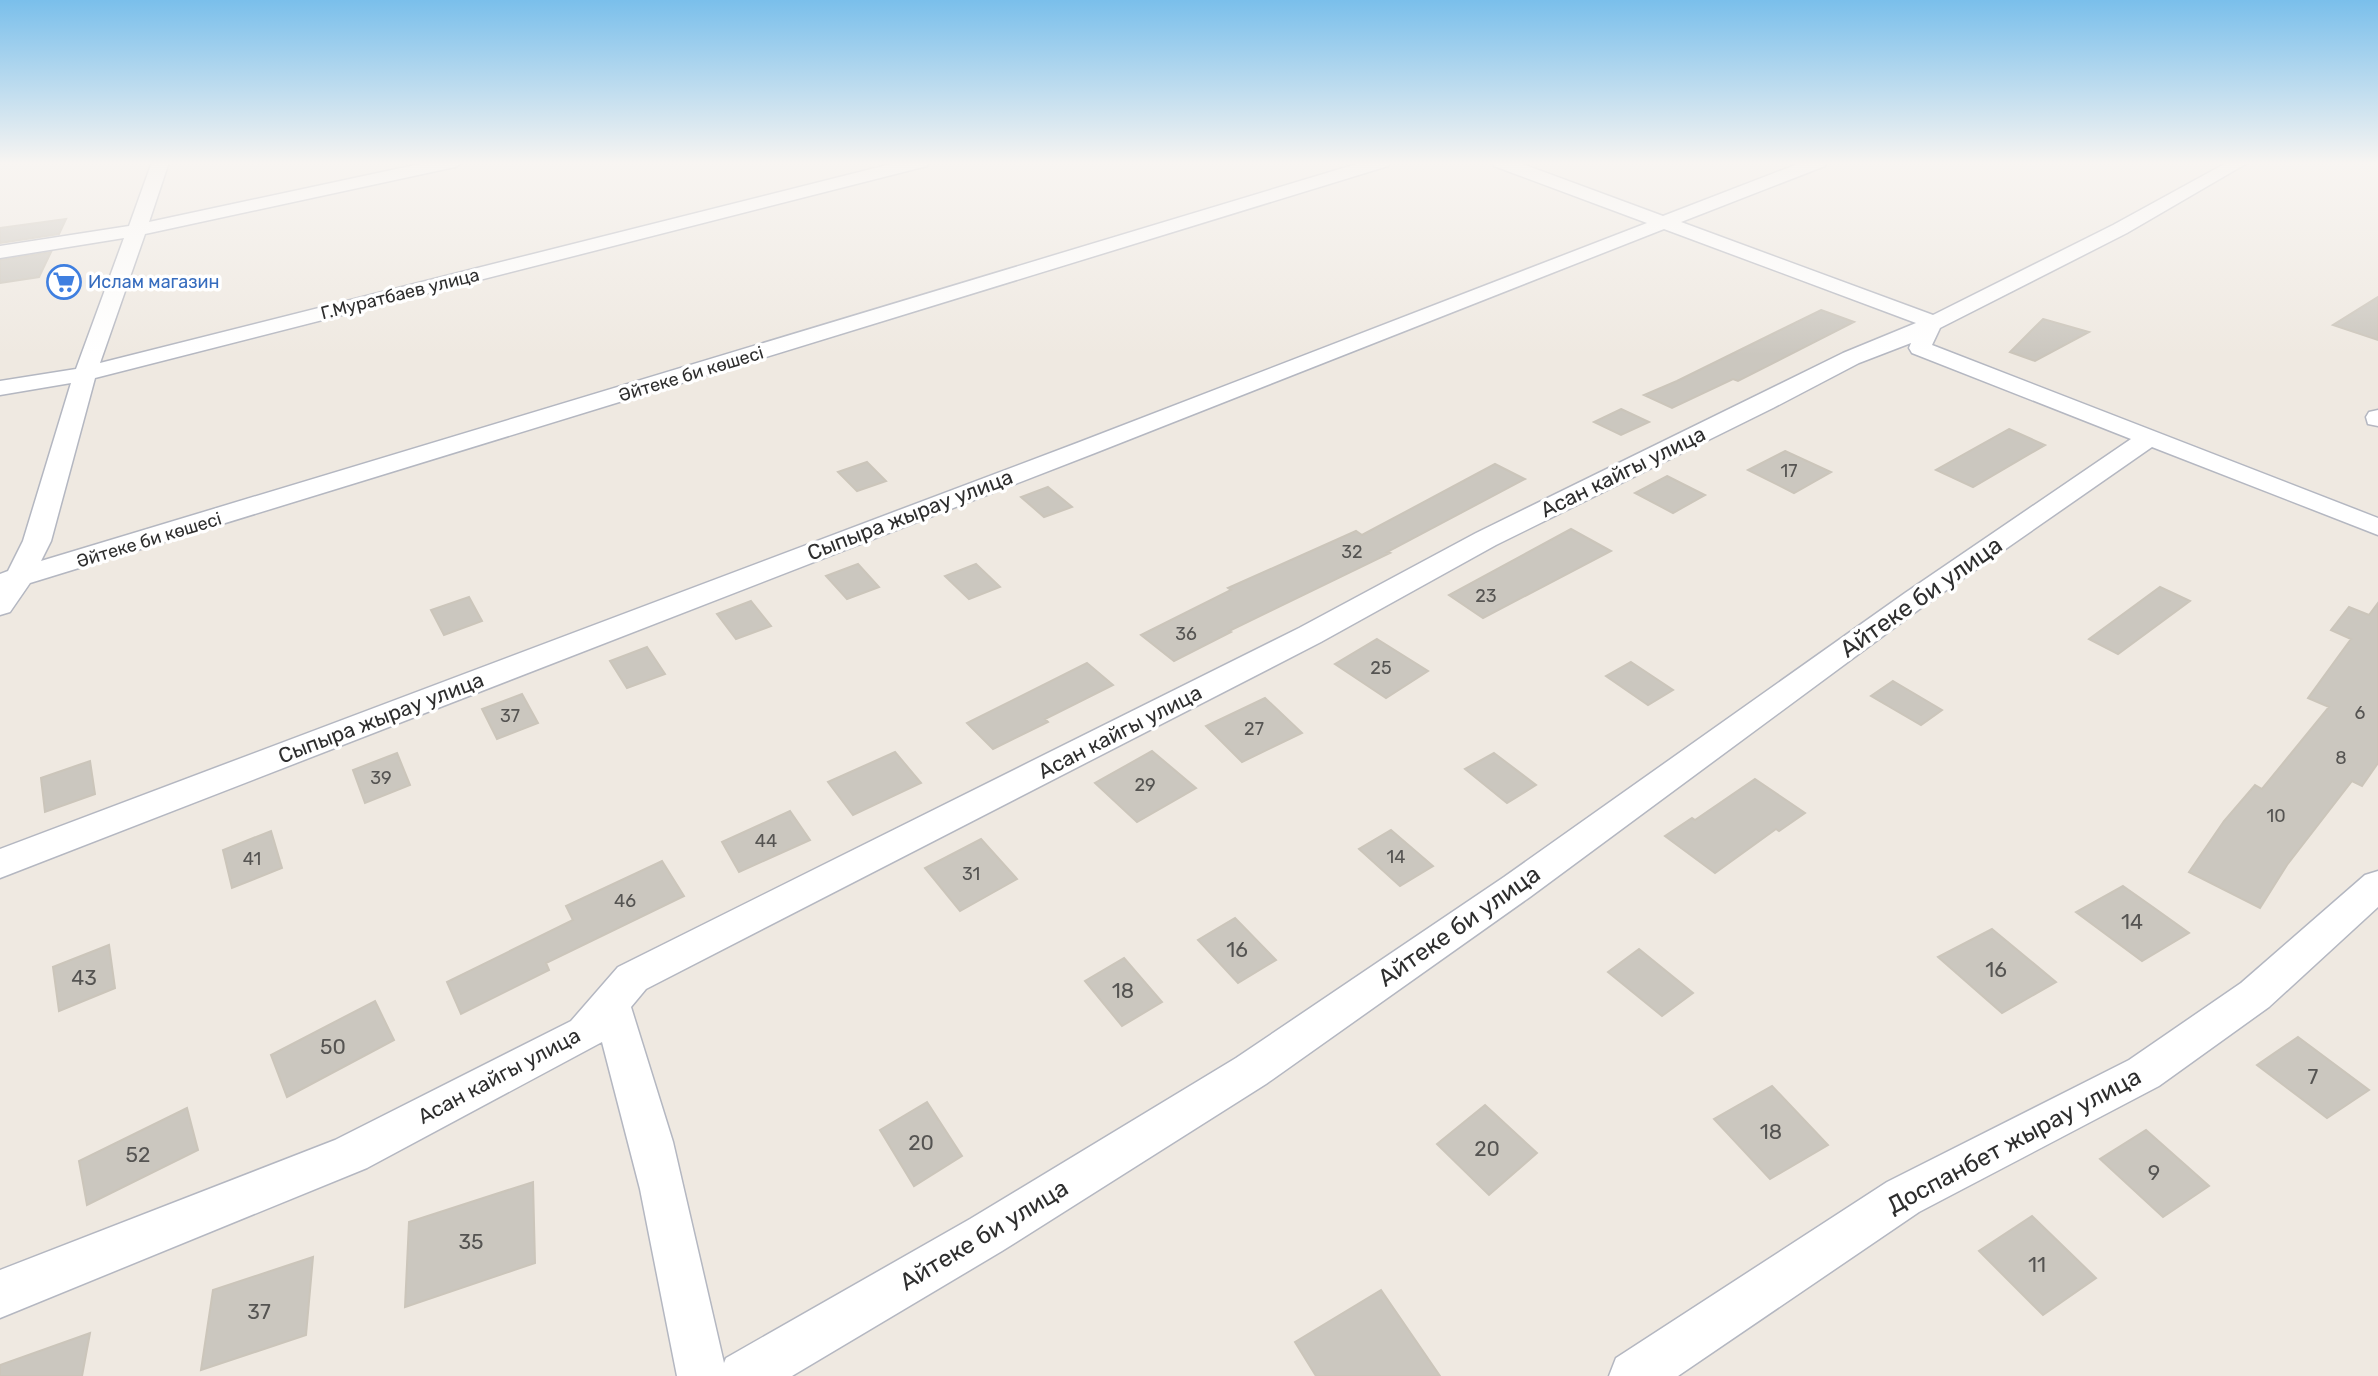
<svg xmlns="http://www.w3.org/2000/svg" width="2378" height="1376" font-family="Rubik,sans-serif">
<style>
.building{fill:#cbc7bf;stroke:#cbc5ba;stroke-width:2}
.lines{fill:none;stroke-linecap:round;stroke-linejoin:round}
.minor-casing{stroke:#b4b7c1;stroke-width:3}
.minor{fill:#fff;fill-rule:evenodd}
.labels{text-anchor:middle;stroke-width:7;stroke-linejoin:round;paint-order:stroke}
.far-shop-label{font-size:18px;fill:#366cbe;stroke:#fff;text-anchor:start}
.far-street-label{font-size:18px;fill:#2e2e2e;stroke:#fff}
.number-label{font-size:18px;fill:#555452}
.street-label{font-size:21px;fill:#2e2e2e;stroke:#fff}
.near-number-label{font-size:21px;fill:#555452}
.near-street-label{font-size:24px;fill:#2e2e2e;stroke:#fff}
</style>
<rect width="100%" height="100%" fill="#efe9e1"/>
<!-- building -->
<path class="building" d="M 66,219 L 59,234 L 0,243 L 0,228 Z
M 51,252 L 39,277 L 0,283 L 0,260 Z
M 2378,297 L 2378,340 L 2333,325 Z
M 1821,310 L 1854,322 L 1738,381 L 1733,379 L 1672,408 L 1644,395 L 1677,381 Z
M 2043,319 L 2089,332 L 2035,361 L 2010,352 Z
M 1621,409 L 1649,422 L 1621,435 L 1594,422 Z
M 2009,429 L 2045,445 L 1973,487 L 1936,470 Z
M 1785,451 L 1831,472 L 1794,493 L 1748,470 Z
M 867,462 L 886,481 L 857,491 L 838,472 Z
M 1495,464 L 1525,479 L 1387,552 L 1390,553 L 1229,631 L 1231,632 L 1174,661 L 1141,635 L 1231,590 L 1228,588 L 1356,531 L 1362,535 Z
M 1667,476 L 1705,495 L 1673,513 L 1635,493 Z
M 1048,487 L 1072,507 L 1044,517 L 1021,497 Z
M 1571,529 L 1611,551 L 1483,618 L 1449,595 Z
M 858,564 L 879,587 L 847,599 L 826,576 Z
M 976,564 L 1000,587 L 969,599 L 945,576 Z
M 2160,587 L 2190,601 L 2118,654 L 2089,639 Z
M 469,597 L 482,621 L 444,635 L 431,610 Z
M 751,601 L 771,626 L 736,639 L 717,614 Z
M 2378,603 L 2378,763 L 2362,786 L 2352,781 L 2287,865 L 2260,908 L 2189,872 L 2224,821 L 2255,785 L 2262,789 L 2329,707 L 2308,698 L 2351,639 L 2331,630 L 2349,607 L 2369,615 Z
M 1377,639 L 1428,671 L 1386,698 L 1335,664 Z
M 647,647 L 665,674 L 627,688 L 610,661 Z
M 1631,662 L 1673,690 L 1648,705 L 1606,676 Z
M 1087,663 L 1113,685 L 1045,719 L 1048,722 L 993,749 L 967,723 Z
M 1893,681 L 1942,710 L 1921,725 L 1871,696 Z
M 522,694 L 538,723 L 497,739 L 482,709 Z
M 1265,698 L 1302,733 L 1242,762 L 1206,726 Z
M 1152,751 L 1196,788 L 1137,822 L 1095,783 Z
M 895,752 L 921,783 L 853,815 L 828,782 Z
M 397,753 L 410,785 L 365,803 L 353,770 Z
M 1494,753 L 1536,785 L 1507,803 L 1465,769 Z
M 90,761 L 95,794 L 45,812 L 41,778 Z
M 1755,779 L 1805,813 L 1779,831 L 1776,829 L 1715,873 L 1665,836 L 1692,818 L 1695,820 Z
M 790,811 L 810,840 L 739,872 L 722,842 Z
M 1391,830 L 1433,866 L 1400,886 L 1359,849 Z
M 271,831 L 282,868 L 232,888 L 223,850 Z
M 981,839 L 1017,879 L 960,911 L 925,868 Z
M 662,861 L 684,896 L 546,963 L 549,970 L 461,1014 L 447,982 L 573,920 L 566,906 Z
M 2123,886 L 2150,905 L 2189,933 L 2142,961 L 2076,912 Z
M 1235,918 L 1276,960 L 1238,983 L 1198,940 Z
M 1992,929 L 2056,982 L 2002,1013 L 1938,957 Z
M 109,945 L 115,988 L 59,1011 L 53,967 Z
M 1639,949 L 1693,993 L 1662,1016 L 1608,972 Z
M 1124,958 L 1162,1002 L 1122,1026 L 1085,981 Z
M 375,1001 L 394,1040 L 287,1097 L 271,1055 Z
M 2298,1037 L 2369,1090 L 2327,1118 L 2257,1065 Z
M 1772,1086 L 1828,1145 L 1770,1179 L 1714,1119 Z
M 927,1102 L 962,1156 L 914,1186 L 880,1130 Z
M 1485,1105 L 1537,1153 L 1489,1195 L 1437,1144 Z
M 187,1108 L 198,1150 L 87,1205 L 79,1161 Z
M 2146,1130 L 2209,1186 L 2163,1217 L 2100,1159 Z
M 533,1182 L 535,1263 L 405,1307 L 409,1222 Z
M 2032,1216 L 2096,1278 L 2043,1315 L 1979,1251 Z
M 313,1257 L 306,1335 L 201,1370 L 213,1290 Z
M 1381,1290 L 1440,1376 L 1316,1376 L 1295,1342 Z
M 90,1333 L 82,1376 L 0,1376 L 0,1365 Z"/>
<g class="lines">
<!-- minor casing -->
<g class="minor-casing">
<path id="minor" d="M 152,162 L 169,162 L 149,222 L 429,162 L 463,162 L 455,167 L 145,234 L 100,363 L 899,162 L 929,162 L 927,166 L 95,378 L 51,541 L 41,561 L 1363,162 L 1390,162 L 1388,166 L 30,583 L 10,612 L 0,615 L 0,574 L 8,571 L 23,541 L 71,383 L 0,395 L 0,381 L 76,369 L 124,238 L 0,258 L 0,246 L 129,226 Z
M 1492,162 L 1517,162 L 1663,216 L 1803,162 L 1827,162 L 1825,166 L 1681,222 L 1933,315 L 2113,225 L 2228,162 L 2249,162 L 2127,233 L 1940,328 L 1932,345 L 2378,518 L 2378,535 L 2152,447 L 1925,605 L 1530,897 L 1266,1084 L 1002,1251 L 792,1376 L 677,1376 L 640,1189 L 602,1042 L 367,1168 L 0,1318 L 0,1270 L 335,1140 L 571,1021 L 618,967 L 1299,628 L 1476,533 L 1843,353 L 1916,323 L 1664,229 L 1095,453 L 0,878 L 0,849 L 1077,443 L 1647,223 L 1494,166 ZM 1911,343 L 1909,348 L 1912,353 L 2131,439 L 1905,593 L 1504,877 L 1236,1058 L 970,1219 L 726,1358 L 724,1363 L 673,1142 L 631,1007 L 646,989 L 1321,642 L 1496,545 L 1773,408 L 1859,363 Z
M 2378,410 L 2378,426 L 2368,424 L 2366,417 L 2369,412 Z
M 2378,871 L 2378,907 L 2269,1007 L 2159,1086 L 1919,1212 L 1678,1376 L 1609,1376 L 1616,1358 L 1887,1182 L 2129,1060 L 2241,983 L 2365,875 Z"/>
</g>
<!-- minor -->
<use href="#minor" class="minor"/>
</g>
<!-- sky -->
<linearGradient id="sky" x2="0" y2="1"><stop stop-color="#7abfeb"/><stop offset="0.46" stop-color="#f8f5f2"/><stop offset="1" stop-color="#f8f5f2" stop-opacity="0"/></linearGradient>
<rect width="2378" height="355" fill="url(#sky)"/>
<!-- icons -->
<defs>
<g id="supermarket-ring" transform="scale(1.75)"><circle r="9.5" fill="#fff" stroke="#3f7fe0" stroke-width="1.5"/><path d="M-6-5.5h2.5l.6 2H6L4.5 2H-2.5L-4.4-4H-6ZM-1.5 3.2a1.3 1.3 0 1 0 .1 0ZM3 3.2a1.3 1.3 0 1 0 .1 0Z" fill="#3f7fe0"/></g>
</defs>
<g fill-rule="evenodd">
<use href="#supermarket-ring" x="64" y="282"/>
</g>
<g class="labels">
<!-- far-shop labels -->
<g class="far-shop-label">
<text x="88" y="288">Ислам магазин</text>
</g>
<!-- far-street labels -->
<g class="far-street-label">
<text transform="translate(400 294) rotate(-14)" y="6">Г.Муратбаев улица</text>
<text transform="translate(691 374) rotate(-17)" y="6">Әйтеке би көшесі</text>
<text transform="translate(149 540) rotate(-17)" y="6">Әйтеке би көшесі</text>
</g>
<!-- number labels -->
<g class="number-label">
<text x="1789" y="477">17</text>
<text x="1352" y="558">32</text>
<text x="1486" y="602">23</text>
<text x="1186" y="640">36</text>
<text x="1381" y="674">25</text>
<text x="2360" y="719">6</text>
<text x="510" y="722">37</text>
<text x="1254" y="735">27</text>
<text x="2341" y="764">8</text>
<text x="381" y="784">39</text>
<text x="1145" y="791">29</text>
<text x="2276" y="822">10</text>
<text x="766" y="847">44</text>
<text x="1396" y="863">14</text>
<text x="252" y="865">41</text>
<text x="971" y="880">31</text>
<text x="625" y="907">46</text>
</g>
<!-- street labels -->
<g class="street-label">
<text transform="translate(1623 472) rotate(-26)" y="7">Асан кайгы улица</text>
<text transform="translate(910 515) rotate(-21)" y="7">Сыпыра жырау улица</text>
<text transform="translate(381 718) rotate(-21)" y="7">Сыпыра жырау улица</text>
<text transform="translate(1120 732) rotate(-27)" y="7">Асан кайгы улица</text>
<text transform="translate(499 1076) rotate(-28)" y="7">Асан кайгы улица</text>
</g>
<!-- near-number labels -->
<g class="near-number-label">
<text x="2132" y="929">14</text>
<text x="1237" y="957">16</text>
<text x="1996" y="977">16</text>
<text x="84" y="985">43</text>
<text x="1123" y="998">18</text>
<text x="333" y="1054">50</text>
<text x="2313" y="1084">7</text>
<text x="1771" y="1139">18</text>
<text x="921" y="1150">20</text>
<text x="1487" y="1156">20</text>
<text x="138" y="1162">52</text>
<text x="2154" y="1180">9</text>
<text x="471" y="1249">35</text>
<text x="2037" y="1272">11</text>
<text x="259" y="1319">37</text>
</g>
<!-- near-street labels -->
<g class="near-street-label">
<text transform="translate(1921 597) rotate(-35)" y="8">Айтеке би улица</text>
<text transform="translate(1459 926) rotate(-35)" y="8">Айтеке би улица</text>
<text transform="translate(2014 1141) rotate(-28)" y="8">Доспанбет жырау улица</text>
<text transform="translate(984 1235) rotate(-31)" y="8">Айтеке би улица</text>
</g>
</g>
</svg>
